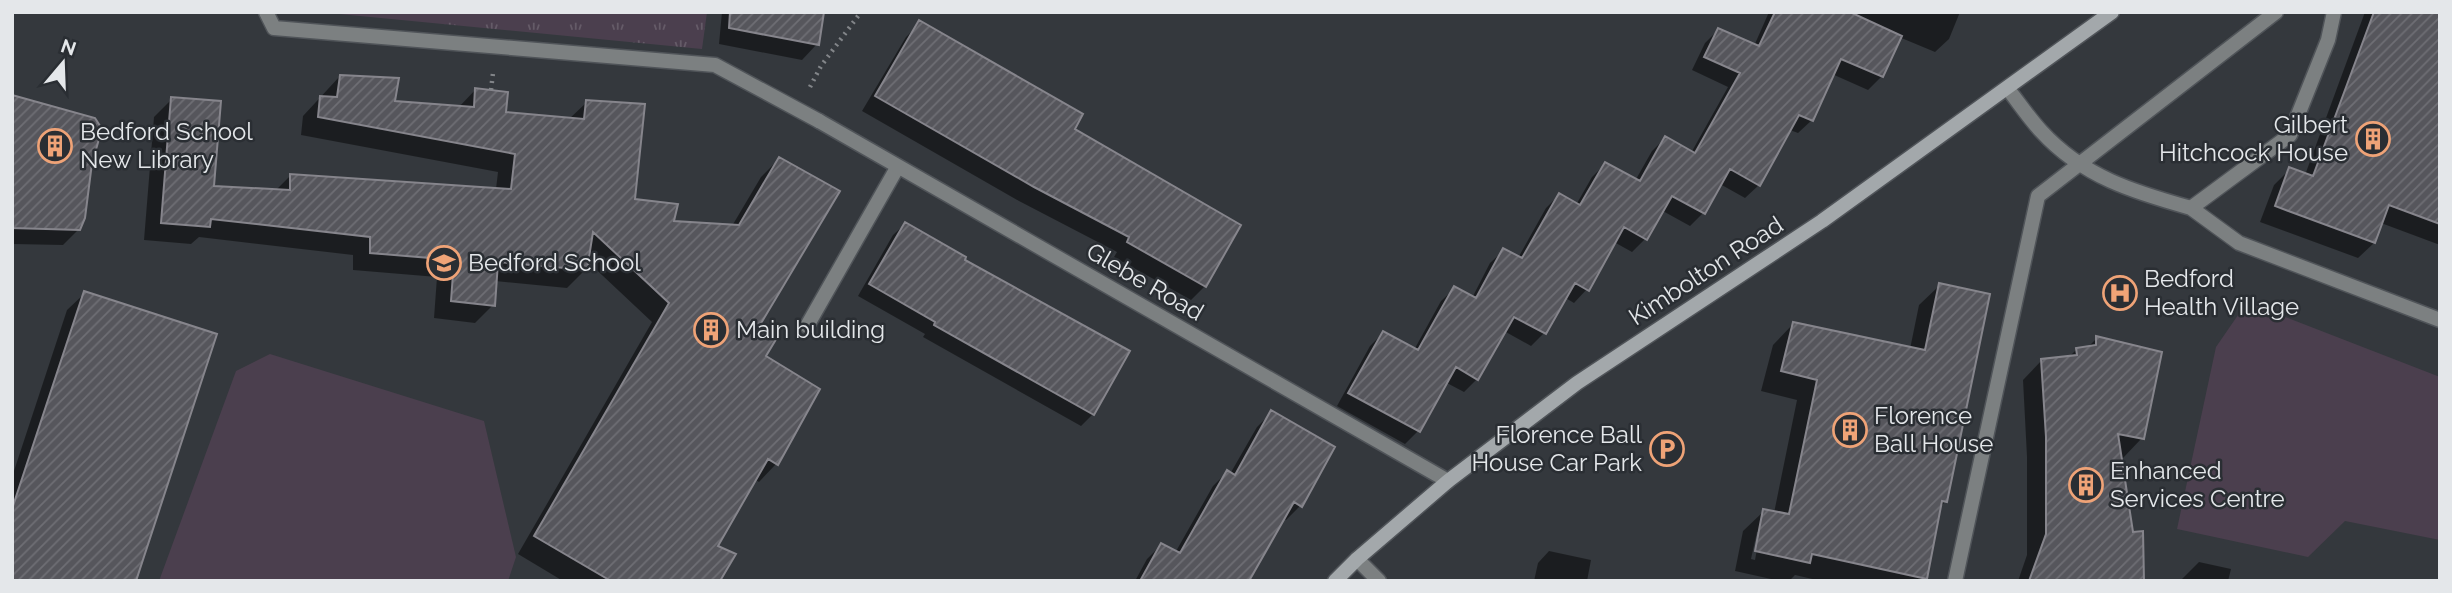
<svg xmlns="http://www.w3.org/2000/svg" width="2452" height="593" font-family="Raleway,sans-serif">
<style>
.grass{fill:#4b3f4e}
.park{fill:url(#park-tufts)}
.shadow{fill:#0007;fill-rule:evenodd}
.building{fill:url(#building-hatch);stroke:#86858c;stroke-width:2}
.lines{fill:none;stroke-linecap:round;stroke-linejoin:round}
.service-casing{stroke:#505459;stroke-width:17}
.minor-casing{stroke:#505459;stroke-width:17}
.secondary-casing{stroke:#505459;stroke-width:17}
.path{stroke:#828589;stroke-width:4.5;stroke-dasharray:2 5;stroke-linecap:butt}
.service{stroke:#7c8081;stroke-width:14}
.minor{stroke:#7c8081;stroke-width:14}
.secondary{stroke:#a3a8ab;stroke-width:14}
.labels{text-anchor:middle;stroke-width:5;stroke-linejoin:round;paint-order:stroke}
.poi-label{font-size:24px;fill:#e4e7ea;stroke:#2a2e33;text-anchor:start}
.street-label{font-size:24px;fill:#e4e7ea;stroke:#2a2e33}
</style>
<defs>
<pattern id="park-tufts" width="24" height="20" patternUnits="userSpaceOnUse" patternTransform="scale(1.75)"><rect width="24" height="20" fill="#4b3f4e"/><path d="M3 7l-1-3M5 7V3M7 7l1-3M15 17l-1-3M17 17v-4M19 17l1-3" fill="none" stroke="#655b68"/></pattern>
<pattern id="building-hatch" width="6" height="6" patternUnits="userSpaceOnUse" patternTransform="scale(1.75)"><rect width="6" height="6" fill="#56565c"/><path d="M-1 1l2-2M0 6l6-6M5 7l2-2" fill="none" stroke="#6e6e74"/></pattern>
</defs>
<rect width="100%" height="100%" fill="#34383d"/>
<!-- grass -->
<path class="grass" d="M 2247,302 L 2440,377 L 2440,540 L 2345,521 L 2308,557 L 2177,529 L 2216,347 Z
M 270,354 L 484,421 L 516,557 L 508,581 L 159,581 L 236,371 Z"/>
<!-- park -->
<path class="park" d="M 319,12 L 707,12 L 702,49 Z"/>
<!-- shadow -->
<path class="shadow" d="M 722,12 L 822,12 L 817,44 L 802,60 L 719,44 Z
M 1769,12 L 1960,12 L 1949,39 L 1935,52 L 1899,37 L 1882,76 L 1868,90 L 1832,74 L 1812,120 L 1798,133 L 1790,130 L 1759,185 L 1745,198 L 1720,184 L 1703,213 L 1690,226 L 1661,210 L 1645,239 L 1632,252 L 1614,242 L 1587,289 L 1574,303 L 1564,297 L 1544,333 L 1531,346 L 1504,331 L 1477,379 L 1464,392 L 1445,382 L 1418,431 L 1405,444 L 1337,406 L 1370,346 L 1383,333 L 1414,350 L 1441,301 L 1455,288 L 1472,298 L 1490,263 L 1504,250 L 1518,258 L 1546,208 L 1559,195 L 1576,205 L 1592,177 L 1605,164 L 1635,181 L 1652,151 L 1665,138 L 1691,153 L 1728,87 L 1692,70 L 1705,43 L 1718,30 L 1754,46 Z
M 2365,12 L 2440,12 L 2440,245 L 2381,223 L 2374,243 L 2358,258 L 2260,222 L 2274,185 L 2290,169 L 2305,175 Z
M 920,23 L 1073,129 L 1205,286 L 1191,300 L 1114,257 L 1117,252 L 1019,201 L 862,111 L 906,37 Z
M 340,76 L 393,103 L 458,108 L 476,89 L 504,113 L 569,119 L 587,102 L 633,201 L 672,223 L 732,226 L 761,177 L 779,159 L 758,325 L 764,357 L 818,389 L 776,464 L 759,482 L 754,479 L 715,546 L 718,581 L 563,581 L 518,554 L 652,322 L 586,260 L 585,270 L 567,288 L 495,281 L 493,305 L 475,323 L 434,318 L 437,277 L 353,270 L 353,255 L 199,237 L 191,244 L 144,240 L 154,117 L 172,99 L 212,188 L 275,191 L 290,176 L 496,189 L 498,172 L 301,135 L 303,116 Z
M 12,97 L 90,162 L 79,229 L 63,245 L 12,244 Z
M 905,224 L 962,260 L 1093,414 L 1081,426 L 923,337 L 925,334 L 858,296 L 893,235 Z
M 1940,285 L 1945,502 L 1939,508 L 1925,578 L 1922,581 L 1821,581 L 1795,575 L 1789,581 L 1780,581 L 1735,571 L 1743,531 L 1764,511 L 1774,513 L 1797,400 L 1761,391 L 1773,345 L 1793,324 L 1910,349 L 1919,305 ZM 1757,532 L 1760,532 L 1755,560 L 1751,559 Z
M 85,293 L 12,581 L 12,477 L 67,310 Z
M 2097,338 L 2142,438 L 2123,458 L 2120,457 L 2131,533 L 2142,581 L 2018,581 L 2027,555 L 2027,457 L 2023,380 L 2042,360 L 2068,358 L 2076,350 L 2087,348 Z
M 1271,413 L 1300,506 L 1286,520 L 1283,518 L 1247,581 L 1135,581 L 1147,559 L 1161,545 L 1175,553 L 1213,486 L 1227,472 L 1230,474 L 1257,427 Z
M 1549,551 L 1591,560 L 1587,581 L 1534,581 L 1538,563 Z
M 2199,562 L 2231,569 L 2228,581 L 2180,581 Z"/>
<!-- building -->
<path class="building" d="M 730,12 L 824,12 L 819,45 L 729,28 Z
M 1775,12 L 1850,12 L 1902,36 L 1883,77 L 1841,59 L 1813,121 L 1799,115 L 1760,186 L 1730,169 L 1705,214 L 1672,196 L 1647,240 L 1624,227 L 1589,291 L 1575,283 L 1546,334 L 1514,317 L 1478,380 L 1456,367 L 1420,432 L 1348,393 L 1383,331 L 1418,350 L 1454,286 L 1476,298 L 1503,248 L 1522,258 L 1559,193 L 1580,205 L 1605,162 L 1640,181 L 1665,136 L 1695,153 L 1740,73 L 1704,57 L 1718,28 L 1759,46 Z
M 2374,12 L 2440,12 L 2440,224 L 2389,205 L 2375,243 L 2275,206 L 2289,167 L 2313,176 Z
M 919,20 L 1083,114 L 1075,129 L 1241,225 L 1206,287 L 1127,242 L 1129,237 L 1034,187 L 875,96 Z
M 340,75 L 399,78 L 395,101 L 474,107 L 475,88 L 508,92 L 506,112 L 584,119 L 586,100 L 645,104 L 635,199 L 678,204 L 674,221 L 739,225 L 779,157 L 840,191 L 760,325 L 778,336 L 766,356 L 820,389 L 778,465 L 768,459 L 718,546 L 736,554 L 720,581 L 611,581 L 534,536 L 669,303 L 593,232 L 587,270 L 498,262 L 495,306 L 451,301 L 454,260 L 370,253 L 370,237 L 211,219 L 210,227 L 161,223 L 171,97 L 221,101 L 214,186 L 290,190 L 290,174 L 511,189 L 515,154 L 318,117 L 320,96 L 337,97 Z
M 12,95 L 95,118 L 102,129 L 92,163 L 85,218 L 80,230 L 12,228 Z
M 905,222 L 966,257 L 965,260 L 1130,351 L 1094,415 L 934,325 L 935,322 L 869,284 Z
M 1939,283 L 1990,294 L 1947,502 L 1942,501 L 1927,579 L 1812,554 L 1810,563 L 1755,551 L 1763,509 L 1789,514 L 1817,380 L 1781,371 L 1793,322 L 1925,350 Z
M 84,291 L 217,334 L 136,581 L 12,581 L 12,509 Z
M 2096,336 L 2162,352 L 2144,439 L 2118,434 L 2133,532 L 2143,531 L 2144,581 L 2029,581 L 2046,534 L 2046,437 L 2041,359 L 2077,355 L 2076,348 L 2096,345 Z
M 1271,410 L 1335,447 L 1302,507 L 1294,502 L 1249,581 L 1140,581 L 1161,543 L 1180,553 L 1227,470 L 1235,475 Z"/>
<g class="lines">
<!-- service casing -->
<g class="service-casing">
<path id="service" d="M 266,12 L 274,28 L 715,65 L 819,121
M 2008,89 C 2019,103 2029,118 2041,131 C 2083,177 2134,192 2191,208 L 2290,135 L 2328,40 L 2334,12
M 2191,208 L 2239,243 L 2440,320
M 807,326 L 897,168
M 1357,559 L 1379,581
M 1955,581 L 2038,196 L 2276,12"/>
</g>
<!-- minor casing -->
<g class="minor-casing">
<path id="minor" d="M 819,121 L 1448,481"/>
</g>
<!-- secondary casing -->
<g class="secondary-casing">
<path id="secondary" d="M 1335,581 L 1357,559 L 1448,481 L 1577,383 L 1822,221 L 2112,12"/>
</g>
<!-- path -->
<path class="path" d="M 810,87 L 821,66 L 861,12
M 491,90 L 493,73"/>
<!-- service -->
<use href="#service" class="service"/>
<!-- minor -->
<use href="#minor" class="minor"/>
<!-- secondary -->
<use href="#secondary" class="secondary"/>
</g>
<!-- icons -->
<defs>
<g id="building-ring" transform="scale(1.75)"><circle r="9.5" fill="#2a2e33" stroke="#efa377" stroke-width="1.5"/><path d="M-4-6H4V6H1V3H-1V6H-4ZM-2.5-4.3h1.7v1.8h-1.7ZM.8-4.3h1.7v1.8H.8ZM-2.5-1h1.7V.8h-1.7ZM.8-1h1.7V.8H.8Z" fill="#efa377"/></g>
<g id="school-ring" transform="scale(1.75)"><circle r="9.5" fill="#2a2e33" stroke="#efa377" stroke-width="1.5"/><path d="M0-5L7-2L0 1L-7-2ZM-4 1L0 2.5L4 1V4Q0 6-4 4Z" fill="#efa377"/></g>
<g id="hospital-ring" transform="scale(1.75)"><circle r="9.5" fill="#2a2e33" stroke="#efa377" stroke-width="1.5"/><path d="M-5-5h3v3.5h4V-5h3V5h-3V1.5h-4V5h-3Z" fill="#efa377"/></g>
<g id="parking-ring" transform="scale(1.75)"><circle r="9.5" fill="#2a2e33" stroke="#efa377" stroke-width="1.5"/><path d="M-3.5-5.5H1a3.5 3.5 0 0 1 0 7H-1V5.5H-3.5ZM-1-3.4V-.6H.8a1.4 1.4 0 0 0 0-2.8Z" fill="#efa377"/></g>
</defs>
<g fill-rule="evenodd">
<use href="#building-ring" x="2373" y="139"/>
<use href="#building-ring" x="55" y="146"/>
<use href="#school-ring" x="444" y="263"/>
<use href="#hospital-ring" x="2120" y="293"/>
<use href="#building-ring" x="711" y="330"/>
<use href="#building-ring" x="1850" y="430"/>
<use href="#parking-ring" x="1667" y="449"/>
<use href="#building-ring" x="2086" y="485"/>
</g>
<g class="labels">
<!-- poi labels -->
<g class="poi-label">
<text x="2348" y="133" text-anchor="end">Gilbert<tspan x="2348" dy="28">Hitchcock House</tspan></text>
<text x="80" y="140">Bedford School<tspan x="80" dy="28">New Library</tspan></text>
<text x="468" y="271">Bedford School</text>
<text x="2144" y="287">Bedford<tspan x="2144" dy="28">Health Village</tspan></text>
<text x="736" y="338">Main building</text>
<text x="1874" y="424">Florence<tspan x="1874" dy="28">Ball House</tspan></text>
<text x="1642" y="443" text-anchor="end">Florence Ball<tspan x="1642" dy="28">House Car Park</tspan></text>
<text x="2110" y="479">Enhanced<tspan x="2110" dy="28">Services Centre</tspan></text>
</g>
<!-- street labels -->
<g class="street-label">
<text transform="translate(1706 271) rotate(-33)" y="8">Kimbolton Road</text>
<text transform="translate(1145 282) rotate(30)" y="8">Glebe Road</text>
</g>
</g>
<!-- border -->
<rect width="2452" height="593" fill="none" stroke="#e4e7ea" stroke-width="28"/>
<!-- north arrow -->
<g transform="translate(63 63) rotate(19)" stroke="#2a2e33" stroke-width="5" paint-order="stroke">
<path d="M0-5L12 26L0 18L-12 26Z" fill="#e4e7ea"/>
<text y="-10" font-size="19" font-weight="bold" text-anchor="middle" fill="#e4e7ea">N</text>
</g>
</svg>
